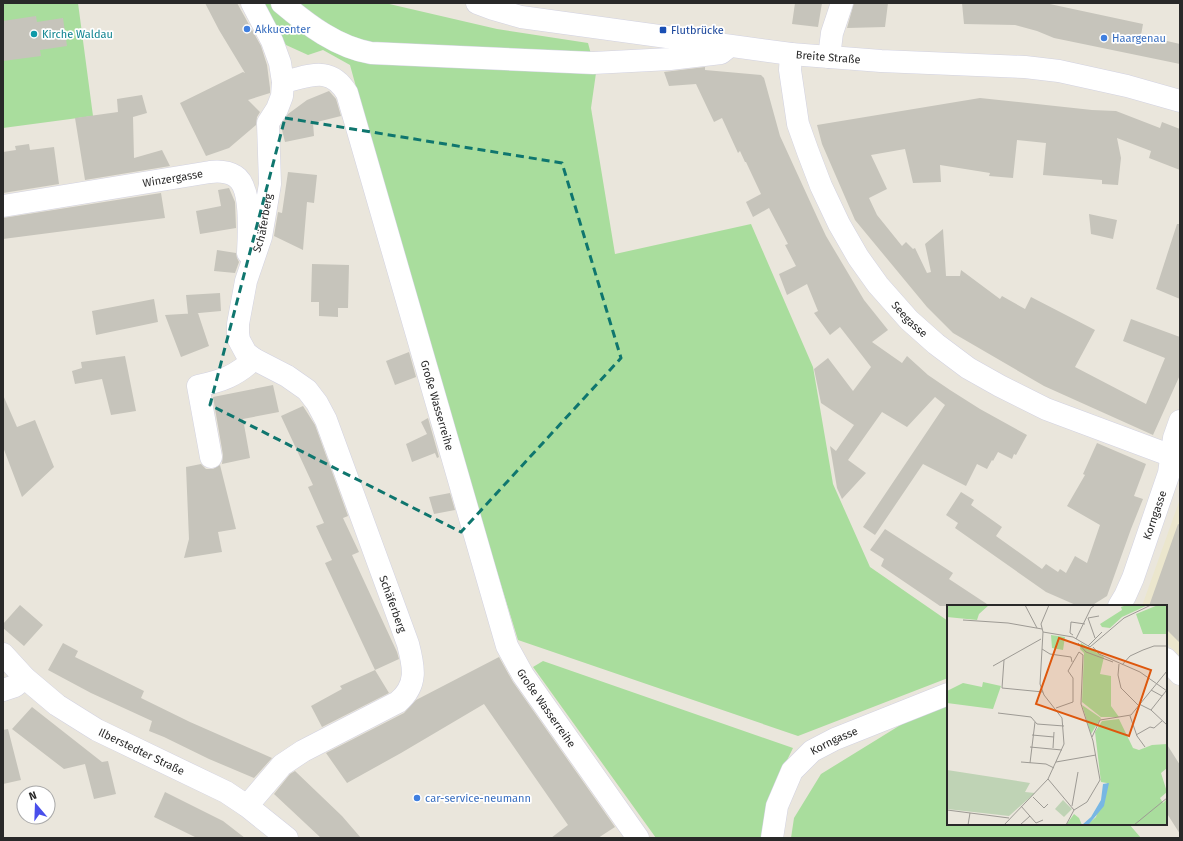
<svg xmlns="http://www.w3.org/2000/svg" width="1183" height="841" font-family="'Fira Sans',sans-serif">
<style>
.education{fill:#ebe6cd}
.green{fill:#a9dd9d}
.building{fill:#c6c4bb}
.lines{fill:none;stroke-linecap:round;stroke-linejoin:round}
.minor-casing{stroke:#d2d2e1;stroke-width:23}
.minor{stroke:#fff;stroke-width:22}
.marked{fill:none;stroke:#0f766e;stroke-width:3;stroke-dasharray:8 5;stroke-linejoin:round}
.shop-dot{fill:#3f7fe0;stroke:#fff;stroke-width:1.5}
.transit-dot{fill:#1a4fb4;stroke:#fff;stroke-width:1.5}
.culture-dot{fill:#0f9aa8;stroke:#fff;stroke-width:1.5}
.labels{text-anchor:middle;stroke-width:3.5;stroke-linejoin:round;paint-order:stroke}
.shop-label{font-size:11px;fill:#366cbe;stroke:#fff;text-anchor:start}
.transit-label{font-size:11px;fill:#164399;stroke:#fff;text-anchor:start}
.culture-label{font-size:11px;fill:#0d838f;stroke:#fff;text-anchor:start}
.street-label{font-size:11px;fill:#292929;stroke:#fff}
.inset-road{fill:none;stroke:#9d9a94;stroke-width:1}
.view{fill:#de570d;fill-opacity:0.15;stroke:#de570d;stroke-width:2}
.inset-edge{fill:none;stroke:#292929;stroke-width:2}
</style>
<rect width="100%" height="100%" fill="#eae6dc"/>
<!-- education -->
<path class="education" d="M 1180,499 L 1180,657 L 1166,642 L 1166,606 L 1142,606 Z"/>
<!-- green -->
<path class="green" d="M 3,3 L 78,3 L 93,116 L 3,128 Z
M 262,3 L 385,3 L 497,29 L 588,43 L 596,73 L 591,108 L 615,254 L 751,224 L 813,367 L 833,484 L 870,567 L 948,621 L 948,678 L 798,736 L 518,640 L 425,338 L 350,65 L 323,50 L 308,55 L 286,45 Z
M 543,661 L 793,748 L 775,785 L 763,838 L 656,838 L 533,667 Z
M 948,704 L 948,824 L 1129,824 L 1141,838 L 791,838 L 794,818 L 821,774 L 907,721 Z"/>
<!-- building -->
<path class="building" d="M 205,3 L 237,3 L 261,46 L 267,65 L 270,88 L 270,93 L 248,100 L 260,112 L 257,117 L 256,125 L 229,148 L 206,156 L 180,103 L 243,72 L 245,73 L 219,30 Z
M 795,3 L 822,3 L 818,27 L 792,24 Z
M 854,3 L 888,3 L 885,27 L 847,28 Z
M 962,3 L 1045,3 L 1143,24 L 1141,35 L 1180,44 L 1180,64 L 1054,38 L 1037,31 L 1015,25 L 964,24 Z
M 36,16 L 37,22 L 63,18 L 67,46 L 40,50 L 41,56 L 3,61 L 3,21 Z
M 705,67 L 705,70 L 761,75 L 764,78 L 780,136 L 818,219 L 826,236 L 864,300 L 888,330 L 872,342 L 902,363 L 907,356 L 928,375 L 950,390 L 980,409 L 1027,435 L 1016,455 L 1014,454 L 1012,459 L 998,452 L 993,461 L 992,460 L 987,469 L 977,464 L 966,486 L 923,464 L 875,535 L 863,527 L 945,405 L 935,397 L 907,427 L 882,412 L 848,460 L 866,473 L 842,499 L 837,488 L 830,446 L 836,451 L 854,425 L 821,403 L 814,369 L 828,358 L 853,391 L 871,367 L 840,327 L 830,335 L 814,313 L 818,311 L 807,284 L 787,295 L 779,274 L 796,266 L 785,245 L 788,244 L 769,208 L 753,217 L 746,202 L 761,194 L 746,162 L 745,162 L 740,151 L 738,153 L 722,118 L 714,122 L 696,84 L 669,86 L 664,72 Z
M 329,91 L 336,99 L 341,116 L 313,123 L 314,136 L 285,142 L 281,126 L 288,114 L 307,100 Z
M 142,95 L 147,113 L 133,117 L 134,158 L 162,150 L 170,166 L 85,180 L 75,118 L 118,112 L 117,99 Z
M 980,98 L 1092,110 L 1116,111 L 1160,128 L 1162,122 L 1180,129 L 1180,170 L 1149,158 L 1151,151 L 1117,138 L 1121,158 L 1118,185 L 1102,184 L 1102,180 L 1043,175 L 1046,143 L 1017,140 L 1013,178 L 989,176 L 990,173 L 940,165 L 941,182 L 913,183 L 905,149 L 871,155 L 887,189 L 869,198 L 877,215 L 902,246 L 906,242 L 913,249 L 915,248 L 927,273 L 931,272 L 925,244 L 943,229 L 946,276 L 960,276 L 961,270 L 1000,299 L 1002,296 L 1025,309 L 1031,297 L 1095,330 L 1075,367 L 1146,404 L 1165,358 L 1123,341 L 1131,319 L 1180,337 L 1180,375 L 1153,435 L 1044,386 L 953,333 L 927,307 L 855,220 L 822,144 L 817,125 Z
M 29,144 L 30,150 L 54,147 L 59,184 L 3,193 L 3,152 L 16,150 L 15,146 Z
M 288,172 L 317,175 L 314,203 L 307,202 L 303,250 L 274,236 L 278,212 L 282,213 Z
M 229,188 L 235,202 L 236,228 L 200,234 L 196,211 L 221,206 L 218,190 Z
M 161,193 L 165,218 L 3,239 L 3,218 Z
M 1089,214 L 1117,220 L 1113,239 L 1091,234 Z
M 1177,224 L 1180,224 L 1180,299 L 1156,289 Z
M 217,250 L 236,253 L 237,258 L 239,262 L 235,273 L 214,271 Z
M 312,264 L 349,265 L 348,308 L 338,308 L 338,317 L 319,316 L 319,302 L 311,302 Z
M 220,293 L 221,311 L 188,314 L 186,295 Z
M 154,299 L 158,322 L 96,335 L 92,311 Z
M 198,313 L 209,346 L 181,357 L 165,315 Z
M 409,352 L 416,377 L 395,385 L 386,361 Z
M 125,356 L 136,411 L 111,415 L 102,379 L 75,384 L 72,371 L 82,368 L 81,362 Z
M 273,385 L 279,412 L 243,419 L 250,458 L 222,464 L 223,455 L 213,397 Z
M 3,395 L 17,427 L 35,420 L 54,467 L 22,497 L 3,447 Z
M 303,406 L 315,425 L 348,516 L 343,518 L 359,552 L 352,555 L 397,652 L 399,659 L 375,670 L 325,563 L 332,560 L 316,526 L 324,523 L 308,487 L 313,485 L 281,416 Z
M 428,418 L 439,457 L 437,458 L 435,453 L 412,462 L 406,444 L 427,434 L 421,422 Z
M 1097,443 L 1146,464 L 1134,496 L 1143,499 L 1131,529 L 1107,596 L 1091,606 L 1078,606 L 1046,592 L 955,528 L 958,523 L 946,515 L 961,492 L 974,500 L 971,505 L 1002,527 L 996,536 L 1042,569 L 1046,564 L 1058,572 L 1060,569 L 1066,573 L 1075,556 L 1087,563 L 1100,525 L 1067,506 L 1085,475 L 1083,474 Z
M 201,464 L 206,469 L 213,469 L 220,465 L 236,529 L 218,532 L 222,552 L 184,558 L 189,539 L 186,467 Z
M 450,493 L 455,510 L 434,514 L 429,497 Z
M 1178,524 L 1180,525 L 1180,643 L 1166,629 L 1166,606 L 1149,606 Z
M 885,529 L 953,573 L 949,579 L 990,606 L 940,606 L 881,566 L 884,559 L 870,550 Z
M 20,605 L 43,625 L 24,646 L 3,628 L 3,624 Z
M 63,643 L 78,651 L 75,657 L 144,691 L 141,698 L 190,722 L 272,758 L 254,778 L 209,759 L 164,737 L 149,731 L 152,721 L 91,693 L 48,670 Z
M 499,657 L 513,682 L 615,827 L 598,838 L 551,838 L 568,825 L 484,704 L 401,753 L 347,783 L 326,753 L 404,713 L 416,700 Z
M 375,670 L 389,693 L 322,727 L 311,706 L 342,689 L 340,686 Z
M 32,707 L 102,762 L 108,761 L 116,794 L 94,799 L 85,764 L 64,769 L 12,729 Z
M 8,729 L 21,780 L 3,784 L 3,730 Z
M 1166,743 L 1180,765 L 1180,834 L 1166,812 Z
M 295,771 L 342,816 L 361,838 L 321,838 L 274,794 L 290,774 Z
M 165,792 L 223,821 L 245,838 L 197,838 L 154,817 Z"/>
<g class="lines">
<!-- minor casing -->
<g class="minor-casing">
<g id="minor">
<path d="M 282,3 C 308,25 337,47 371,53 L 593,63 L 670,59 L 721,53 L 726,49"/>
<path id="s1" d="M 477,3 L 493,9 L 521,17 L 791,54 L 881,61 L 1025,67 L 1059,71 L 1127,86 L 1180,101"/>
<path id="s2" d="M 791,54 L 790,70 L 798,124 L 808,152 L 821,186 L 839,224 L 858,257 L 878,285 L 909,320 L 936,344 L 968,368 L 1000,386 L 1046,409 L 1172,456"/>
<path d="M 829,57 L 832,33 L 842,3"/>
<path id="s3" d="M 283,82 C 310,76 330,65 347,93 L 507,646 L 523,675 L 638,838"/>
<path id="s4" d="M 3,206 L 210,172 C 219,171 227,171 235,176 C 252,186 249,235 248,253"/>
<path d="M 211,457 L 198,386 C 222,381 236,376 254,359"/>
<path id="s5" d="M 1119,606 L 1125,596 L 1133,578 L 1169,473 L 1174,438 L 1180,421"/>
<path id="s6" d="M 3,654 L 25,678 L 57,705 L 97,730 L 226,792 L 247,806 L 287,838"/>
<path d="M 1166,659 L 1180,674"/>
<path d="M 3,690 L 15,686 L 25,678"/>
<path id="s7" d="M 247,806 L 282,765 L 303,751 L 398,702 C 418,685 414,667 408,644 L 326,420 L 317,403 L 307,390 L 287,376 L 254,359 L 246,353 L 239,340 L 238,333 L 238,324 L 246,281 L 261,237 L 270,184 L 268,123 L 277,109 L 282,96 L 283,82 L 280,63 L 272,41 L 252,3"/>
<path id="s8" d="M 772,838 L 777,806 L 792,771 L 812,751 L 835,739 L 948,694"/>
</g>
</g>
<!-- minor -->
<use href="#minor" class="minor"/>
</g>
<!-- marked area -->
<path class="marked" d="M 285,118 L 562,163 L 621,358 L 461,532 L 210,405 Z"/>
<!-- markers -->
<g class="shop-dot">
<circle cx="247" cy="29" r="4"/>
<circle cx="1104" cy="38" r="4"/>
<circle cx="417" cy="798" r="4"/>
</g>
<rect class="transit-dot" x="659" y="26" width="8" height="8" rx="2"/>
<circle class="culture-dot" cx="34" cy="34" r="4"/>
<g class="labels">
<!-- shop labels -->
<g class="shop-label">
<text x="255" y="33">Akkucenter</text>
<text x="1112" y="42">Haargenau</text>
<text x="425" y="802">car-service-neumann</text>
</g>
<!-- transit labels -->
<g class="transit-label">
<text x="671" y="34">Flutbrücke</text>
</g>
<!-- culture labels -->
<g class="culture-label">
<text x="42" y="38">Kirche Waldau</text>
</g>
<!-- street labels -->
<g class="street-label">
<text dy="4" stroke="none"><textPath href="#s1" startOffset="356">Breite Straße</textPath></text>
<text dy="4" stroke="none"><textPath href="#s4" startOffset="172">Winzergasse</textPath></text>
<text dy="4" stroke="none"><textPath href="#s7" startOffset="730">Schäferberg</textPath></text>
<text dy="4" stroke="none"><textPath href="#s2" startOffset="298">Seegasse</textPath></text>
<text dy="4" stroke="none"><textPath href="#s3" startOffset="397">Große Wasserreihe</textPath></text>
<text dy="4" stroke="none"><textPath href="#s5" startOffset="98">Korngasse</textPath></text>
<text transform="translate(393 604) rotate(70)" y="4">Schäferberg</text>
<text dy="4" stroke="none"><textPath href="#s3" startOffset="721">Große Wasserreihe</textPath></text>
<text dy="4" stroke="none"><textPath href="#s8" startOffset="123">Korngasse</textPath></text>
<text dy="4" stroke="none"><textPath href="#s6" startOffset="171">Ilberstedter Straße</textPath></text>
</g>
</g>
<!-- overview -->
<g transform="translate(947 605)">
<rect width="220" height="220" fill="#eae6dc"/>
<path d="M 0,0 L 42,0 L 32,9 L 30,15 L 0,12 ZM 180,0 L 201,0 L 175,12 L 163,23 L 155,22 L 153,19 L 175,5 L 174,2 ZM 211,0 L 220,0 L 220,29 L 196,29 L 189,9 ZM 104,30 L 118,32 L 116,45 L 105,43 ZM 134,38 L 157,52 L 153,69 L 164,71 L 164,101 L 172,112 L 154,112 L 135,97 L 137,48 L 133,44 ZM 36,77 L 54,81 L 46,104 L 0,98 L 0,86 L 16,78 L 35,82 ZM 135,100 L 154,113 L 144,129 ZM 172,114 L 186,143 L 192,145 L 205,140 L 220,139 L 220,163 L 214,168 L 220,187 L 213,193 L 216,198 L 220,194 L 220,220 L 140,220 L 149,212 L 160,178 L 154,177 L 148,127 L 155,116 ZM 127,209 L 132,213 L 135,220 L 119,220 Z" fill="#a9dd9d"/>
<path d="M 0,165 L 83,178 L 78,187 L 88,188 L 62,211 L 0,204 ZM 116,195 L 125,204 L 117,212 L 108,204 Z" fill="#bfd3b5"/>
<path d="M 162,178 L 157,201 L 142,219 L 135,220 L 144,212 L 154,195 L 156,179 Z" fill="#77b7e4"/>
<path class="inset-road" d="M 78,0 L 90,23M 102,0 L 94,19 L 96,27 L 126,32 L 143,42 L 177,13 L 204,0M 16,15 L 61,18 L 95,24M 126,30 L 123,28 L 124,17 L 138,19M 148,33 L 141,13 L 152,11M 129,34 L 144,3 L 148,0M 131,38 L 139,47 L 166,57M 141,41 L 155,27M 146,42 L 152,49 L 193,67 L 220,86M 95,44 L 103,49 L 124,52 L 125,57M 57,55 L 55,83 L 96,87M 172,59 L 171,70 L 174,83 L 191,100M 175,60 L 183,51 L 196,45 L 207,41 L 220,41M 46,61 L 94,34M 204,85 L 215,91M 192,99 L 204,105 L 220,120M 109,103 L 126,97 L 126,73 L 121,66 L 132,47M 204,105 L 219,86M 51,108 L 84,112 L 90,119 L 117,121M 183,111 L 190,131 L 198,142M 85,130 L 107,132M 189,130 L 203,122 L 207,123 L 215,116M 145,132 L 153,115 L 184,110 L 220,66M 83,142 L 115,145M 106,143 L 107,127M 74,157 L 99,159 L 107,163M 109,157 L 149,150M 83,158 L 88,117M 101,174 L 127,205M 86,192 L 97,203 L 101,199M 74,201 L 89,218 L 96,215M 125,201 L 131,167M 0,205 L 62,213M 21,220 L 23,208M 57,220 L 101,174 L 117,139 L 115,113 L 97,90 L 93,79 L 96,27M 73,220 L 83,211M 119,220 L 127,205 L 140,197 L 153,175 L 146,136 L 134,99 L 136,50 L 132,47M 187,220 L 220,193"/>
<path class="view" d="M 112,33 L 204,65 L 182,131 L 89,99 Z"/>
<rect width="220" height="220" class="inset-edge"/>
</g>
<!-- border -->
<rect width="1183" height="841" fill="none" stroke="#292929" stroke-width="8"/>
<!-- north arrow -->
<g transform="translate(36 805) rotate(341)"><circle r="19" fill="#ffffff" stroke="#a9a9a9"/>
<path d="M0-3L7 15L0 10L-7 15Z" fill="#494feb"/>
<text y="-6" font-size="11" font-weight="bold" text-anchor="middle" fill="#292929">N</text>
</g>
</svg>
